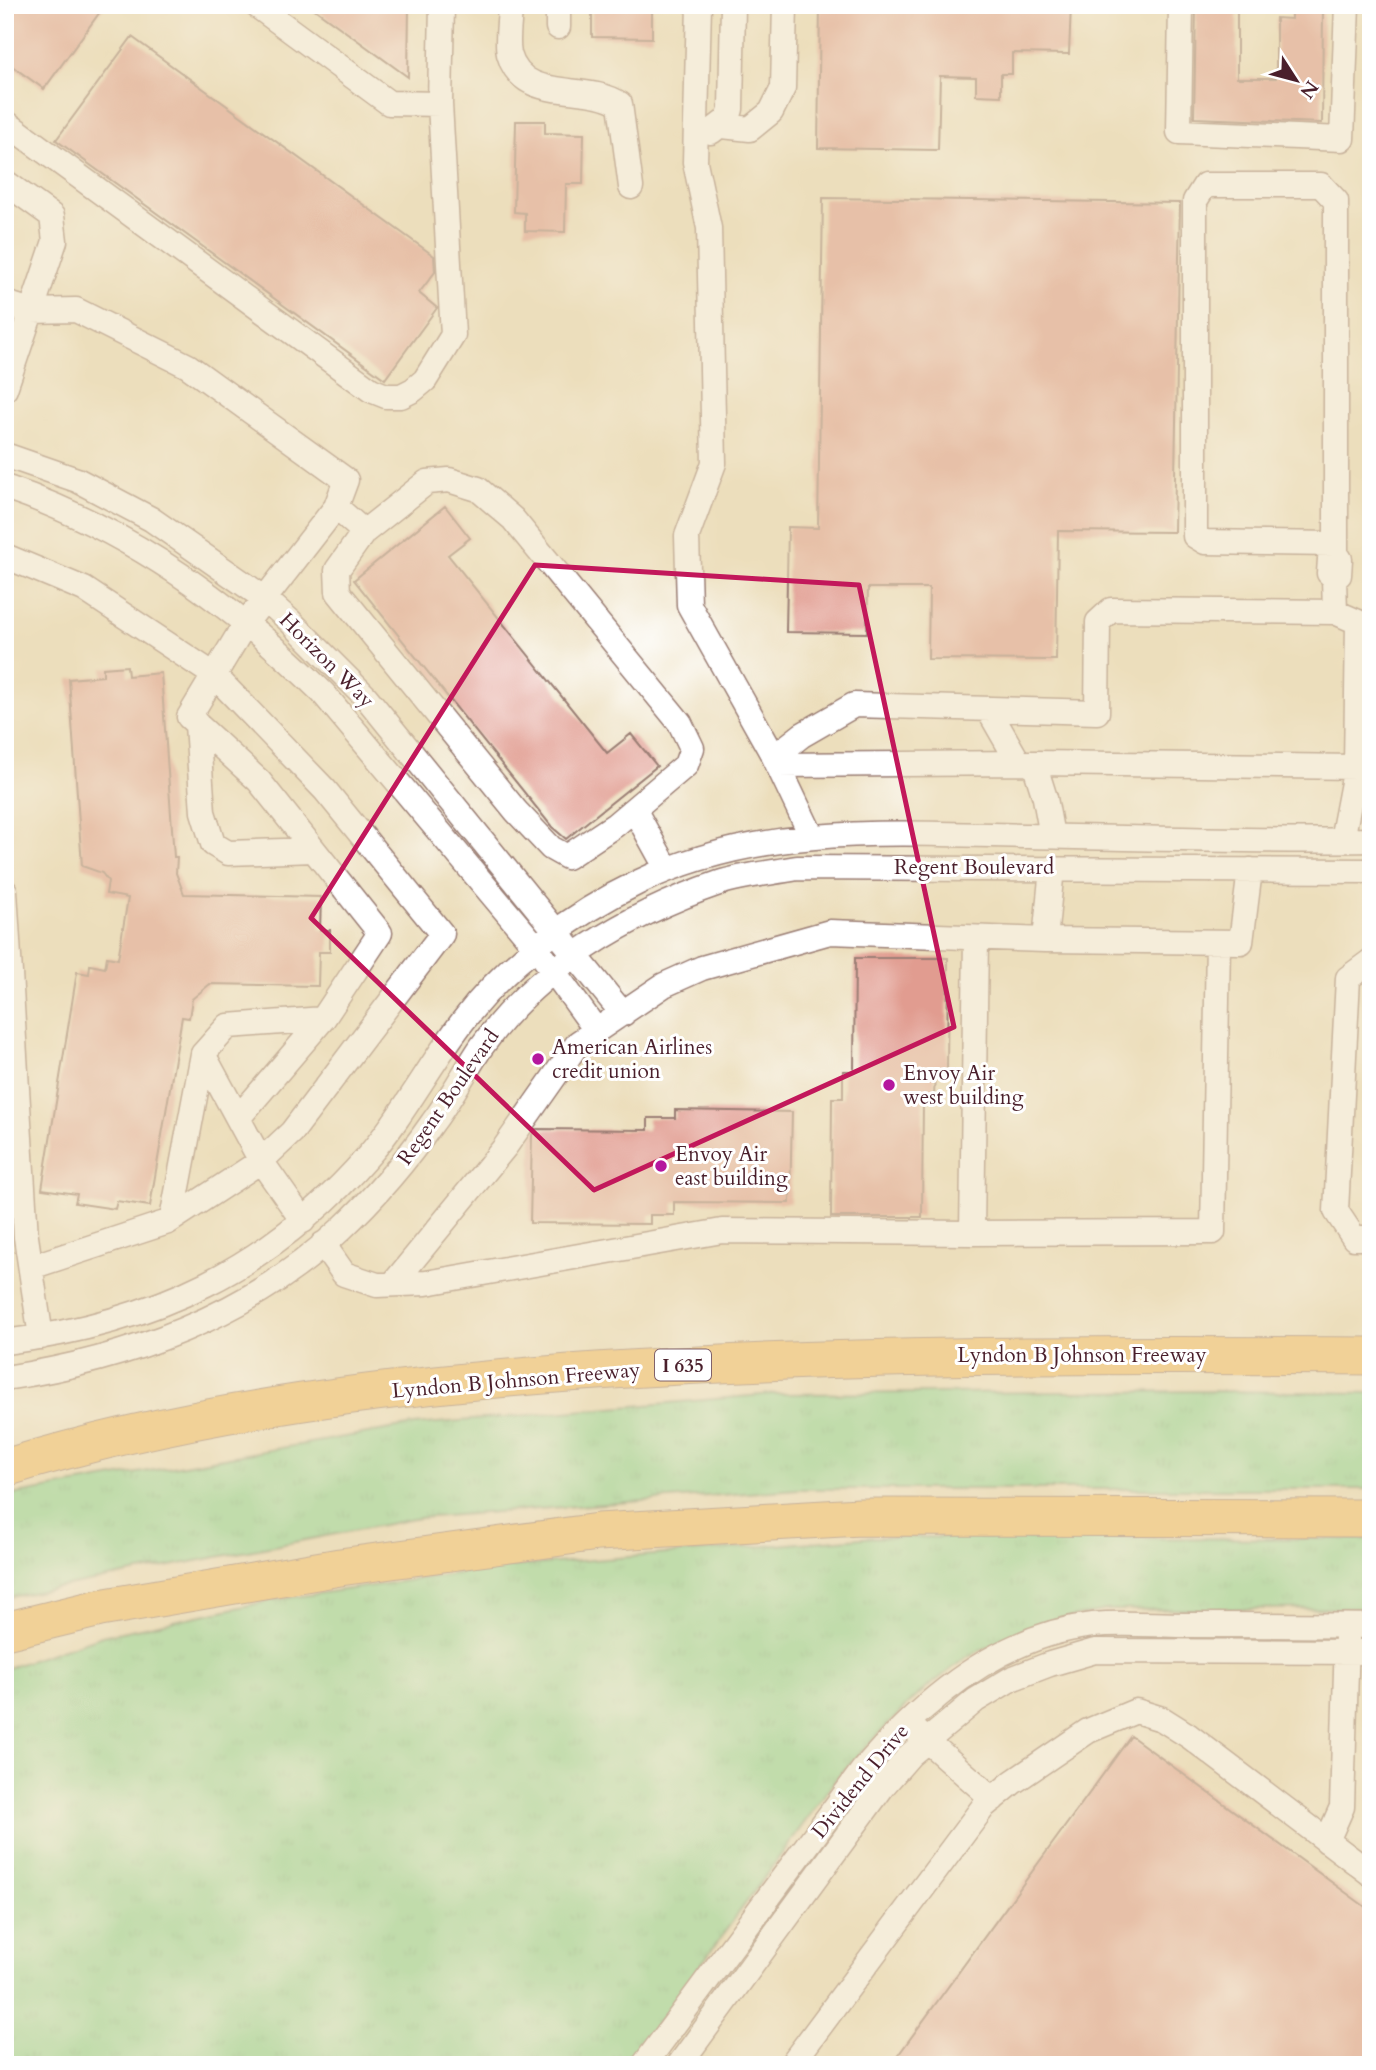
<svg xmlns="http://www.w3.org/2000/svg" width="1376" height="2070" font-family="Cardo,serif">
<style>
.grass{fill:url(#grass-tufts);stroke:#6b7c62;stroke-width:2}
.building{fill:#e19c90}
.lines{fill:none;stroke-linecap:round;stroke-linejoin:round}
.minor-casing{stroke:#9b7e74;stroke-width:27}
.highway-casing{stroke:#9b7e74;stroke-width:39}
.minor{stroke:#fff;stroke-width:24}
.highway{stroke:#f6c16b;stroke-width:37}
.marked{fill:none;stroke:#c2185b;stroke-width:5;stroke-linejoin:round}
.poi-dot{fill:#b5179e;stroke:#fff;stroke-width:2.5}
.labels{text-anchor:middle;stroke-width:6;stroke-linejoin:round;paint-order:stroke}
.shield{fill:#fff;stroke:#80626b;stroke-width:2}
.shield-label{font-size:19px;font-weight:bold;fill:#4a1f2b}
.street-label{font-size:21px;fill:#4a1f2b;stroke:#fff}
.poi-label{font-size:21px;fill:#4a1f2b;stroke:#fff;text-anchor:start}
</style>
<defs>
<pattern id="grass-tufts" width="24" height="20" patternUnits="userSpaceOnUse" patternTransform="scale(1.75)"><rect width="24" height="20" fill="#8cd998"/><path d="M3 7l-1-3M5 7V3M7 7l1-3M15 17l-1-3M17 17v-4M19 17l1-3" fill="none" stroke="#7aba83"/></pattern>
</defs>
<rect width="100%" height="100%" fill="#fff"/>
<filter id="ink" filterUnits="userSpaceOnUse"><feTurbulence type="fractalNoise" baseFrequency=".0143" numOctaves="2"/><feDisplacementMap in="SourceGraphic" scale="14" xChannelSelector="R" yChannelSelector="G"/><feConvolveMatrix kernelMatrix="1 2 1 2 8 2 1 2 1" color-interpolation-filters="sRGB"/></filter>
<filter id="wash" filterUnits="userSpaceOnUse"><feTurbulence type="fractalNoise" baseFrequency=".00686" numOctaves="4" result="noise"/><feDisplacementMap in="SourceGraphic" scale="28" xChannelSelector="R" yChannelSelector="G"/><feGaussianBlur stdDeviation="1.57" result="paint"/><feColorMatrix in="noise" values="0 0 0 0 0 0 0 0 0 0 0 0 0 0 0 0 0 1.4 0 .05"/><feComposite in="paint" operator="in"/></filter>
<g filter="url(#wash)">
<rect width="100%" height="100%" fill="#ecdebc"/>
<!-- grass -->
<path class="grass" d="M 1216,1391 L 1371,1393 L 1371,1489 L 798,1489 L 419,1518 L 5,1598 L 5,1496 L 414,1425 L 773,1394 Z
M 874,1537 L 1371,1539 L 1371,1608 L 1106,1610 L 1043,1623 L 968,1656 L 914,1698 L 839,1775 L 628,2065 L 5,2065 L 5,1669 L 102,1636 L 274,1600 L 494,1568 Z"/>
<g id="blocks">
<!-- building -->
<path class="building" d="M 5,5 L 105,5 L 44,89 L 5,61 Z
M 309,5 L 409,5 L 408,77 Z
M 592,5 L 652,5 L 652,38 L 592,37 Z
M 820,5 L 1071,5 L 1069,54 L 1012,53 L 1012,74 L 1001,74 L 1001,96 L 976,95 L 976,77 L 940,76 L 938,150 L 818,148 Z
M 1196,5 L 1237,5 L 1237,78 L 1276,78 L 1276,18 L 1291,19 L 1291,5 L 1323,5 L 1322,123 L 1194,118 Z
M 132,37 L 434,256 L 435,272 L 419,293 L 437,308 L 385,379 L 56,140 Z
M 516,121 L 545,121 L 545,133 L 584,134 L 583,184 L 566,184 L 565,232 L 525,231 L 525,213 L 514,212 Z
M 823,198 L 1180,203 L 1174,532 L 1058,531 L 1056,660 L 928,659 L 929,588 L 868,588 L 867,633 L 786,632 L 788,527 L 818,528 Z
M 445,506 L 470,538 L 448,555 L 607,753 L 631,734 L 657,766 L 566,839 L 552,827 L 354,580 Z
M 127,666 L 128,676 L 161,673 L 174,857 L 177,857 L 176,873 L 184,894 L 321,897 L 320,930 L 330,930 L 330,952 L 319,952 L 318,986 L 210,984 L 192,999 L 189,1018 L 182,1017 L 150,1206 L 117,1201 L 115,1209 L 75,1203 L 77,1194 L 42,1189 L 77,972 L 89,974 L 90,965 L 105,968 L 107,957 L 118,959 L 128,898 L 106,894 L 108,881 L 102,873 L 82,866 L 69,679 L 103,676 L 103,668 Z
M 855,958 L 948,958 L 947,1073 L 935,1073 L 934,1097 L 923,1097 L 922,1217 L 831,1217 L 832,1098 L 843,1098 L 843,1071 L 854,1071 Z
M 675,1110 L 792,1112 L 790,1203 L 674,1202 L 674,1215 L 650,1215 L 650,1224 L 530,1223 L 532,1135 L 536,1129 L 648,1130 L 648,1118 L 675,1118 Z
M 1131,1736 L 1371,1911 L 1371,2065 L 891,2065 Z"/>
</g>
</g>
<g filter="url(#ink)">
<use href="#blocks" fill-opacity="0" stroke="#9b7e74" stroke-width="2"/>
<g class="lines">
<!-- minor casing -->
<g class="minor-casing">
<path id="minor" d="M 256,5 L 389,103 L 440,104 L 442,5
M 510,5 C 510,20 506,40 509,54 C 523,105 586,81 620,104 L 631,187
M 558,5 L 558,27
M 699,5 L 695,162 L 709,228 L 714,463 L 687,536 L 689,605 L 774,757
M 1181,5 L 1179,132 L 1342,139 L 1347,5
M 5,122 L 371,390 L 386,396 L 401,396 L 413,390 L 425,380 L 453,335 L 440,104
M 722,126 L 750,129 L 771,112 L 783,88 L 785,5
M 711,132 L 728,119 L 731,109 L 733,5
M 5,182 L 52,216 L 55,241 L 5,389
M 5,303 L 31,311 L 76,310 L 188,366 L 346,480 L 336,507 L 245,624 L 189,717 L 259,781 L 380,933 L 323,1019
M 5,455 L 77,480 L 151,519 L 264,598 L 290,621 L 366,697 L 623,1014
M 5,487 C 127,528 232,603 323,693 L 536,947 L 596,1030
M 336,507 L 364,532 L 337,570 L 338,592 L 516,811 L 551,848 L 567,857 L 615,825 L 686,765 L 692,748 L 680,723 L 513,519 L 478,489 L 449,480 L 427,482 L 364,532
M 1335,544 L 1205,542 L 1195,536 L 1195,201 L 1205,185 L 1321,185 L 1336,201 L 1336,554
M 5,556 L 84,589 L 214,675 L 325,790 L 442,934 L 292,1132 L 261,1161 L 303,1221
M 1334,578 L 1339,575 L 1340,559 L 1336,554 L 1330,559 L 1329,573 L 1334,578 L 1335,612
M 988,709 L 1019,763
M 197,724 L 203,812 L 213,844 L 228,853 L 314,850
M 1034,763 L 1356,767
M 778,765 L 1034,763 L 1045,798 L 1052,836
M 634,809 L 667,869
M 812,837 L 774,757 L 802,735 L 854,705 L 1097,712 L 1098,622 L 1111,610 L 1335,612 L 1358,622 L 1356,767 L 1342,840
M 5,891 L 26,1237 L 41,1337
M 976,938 L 972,1233 L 1213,1232 L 1218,942
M 1045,940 L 1241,942 L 1250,870
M 1371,961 L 1348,978 L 1336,1211 L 1354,1238 L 1371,1238
M 172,1219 L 203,1054
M 323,1244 L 344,1274 L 377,1285 L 426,1283 L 722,1231 L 972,1233
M 31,1267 L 168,1222 L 261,1161 L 203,1054 L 228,1026 L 323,1019 L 239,1117
M 393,1284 L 505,1147 L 578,1043 L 664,985 L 702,968 L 830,932 L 1045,940 L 1052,868
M 5,1342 C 154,1323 270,1269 369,1155 C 405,1113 430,1064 463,1021 C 508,962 572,914 639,882 C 761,823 896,833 1028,836 C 1142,838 1257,842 1371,840
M 5,1378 C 126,1360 249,1316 340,1230 C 374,1198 406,1161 433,1122 C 451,1098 465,1071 482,1046 C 538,967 629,914 719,883 C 744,875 771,873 797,868 L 1371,871
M 915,1730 L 993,1799
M 1327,1841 L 1342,1807 L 1347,1637
M 644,2065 L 863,1770 C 921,1702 1000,1635 1093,1625 C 1122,1622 1154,1625 1184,1625 C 1246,1625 1308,1625 1371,1626
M 679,2065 L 883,1786 L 910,1755 L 976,1700 L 1011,1679 L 1050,1664 L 1095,1651 L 1371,1652
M 791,2065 L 984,1806 L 1013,1782 L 1088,1731 L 1136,1711 L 1162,1719 L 1189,1736 L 1371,1874"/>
</g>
<!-- highway casing -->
<g class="highway-casing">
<path id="highway" d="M 5,1468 C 196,1409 399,1385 597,1371 C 855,1353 1113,1355 1371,1356
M 5,1631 L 100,1608 L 340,1567 L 598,1532 L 860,1517 L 1371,1518"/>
</g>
<!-- minor -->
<use href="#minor" class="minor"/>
<!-- highway -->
<use href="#highway" class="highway"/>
</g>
</g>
<!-- marked area -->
<path d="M0 0H1376V2070H0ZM 535,565 L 859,585 L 954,1027 L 594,1190 L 311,918 Z" fill="#ecdebc" fill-opacity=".55" fill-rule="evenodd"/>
<path class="marked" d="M 535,565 L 859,585 L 954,1027 L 594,1190 L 311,918 Z"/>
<!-- markers -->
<g class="poi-dot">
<circle cx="538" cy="1059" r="7"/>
<circle cx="889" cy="1085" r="7"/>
<circle cx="661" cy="1166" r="7"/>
</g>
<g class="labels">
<!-- shield labels -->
<rect class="shield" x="655" y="1349.5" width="56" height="31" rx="5"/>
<g class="shield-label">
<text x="683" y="1372">I 635</text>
</g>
<!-- street labels -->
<g class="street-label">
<text transform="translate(327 660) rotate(45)" y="7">Horizon Way</text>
<text x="974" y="874">Regent Boulevard</text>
<text transform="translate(448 1097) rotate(-55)" y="7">Regent Boulevard</text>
<text x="1082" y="1362">Lyndon B Johnson Freeway</text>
<text transform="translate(516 1380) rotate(-5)" y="7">Lyndon B Johnson Freeway</text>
<text transform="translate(860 1781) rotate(-51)" y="7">Dividend Drive</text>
</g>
<!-- poi labels -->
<g class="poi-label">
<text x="552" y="1054">American Airlines<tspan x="552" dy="24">credit union</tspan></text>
<text x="903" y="1080">Envoy Air<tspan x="903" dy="24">west building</tspan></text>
<text x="675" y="1161">Envoy Air<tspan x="675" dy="24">east building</tspan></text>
</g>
</g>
<!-- margin -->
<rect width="1376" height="2070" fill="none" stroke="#fff" stroke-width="28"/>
<!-- north arrow -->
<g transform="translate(1296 80) rotate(126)" stroke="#ffffff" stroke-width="5" paint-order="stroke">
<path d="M0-5L12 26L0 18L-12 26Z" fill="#4a1f2b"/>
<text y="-10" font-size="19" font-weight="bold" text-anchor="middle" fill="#4a1f2b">N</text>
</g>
</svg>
